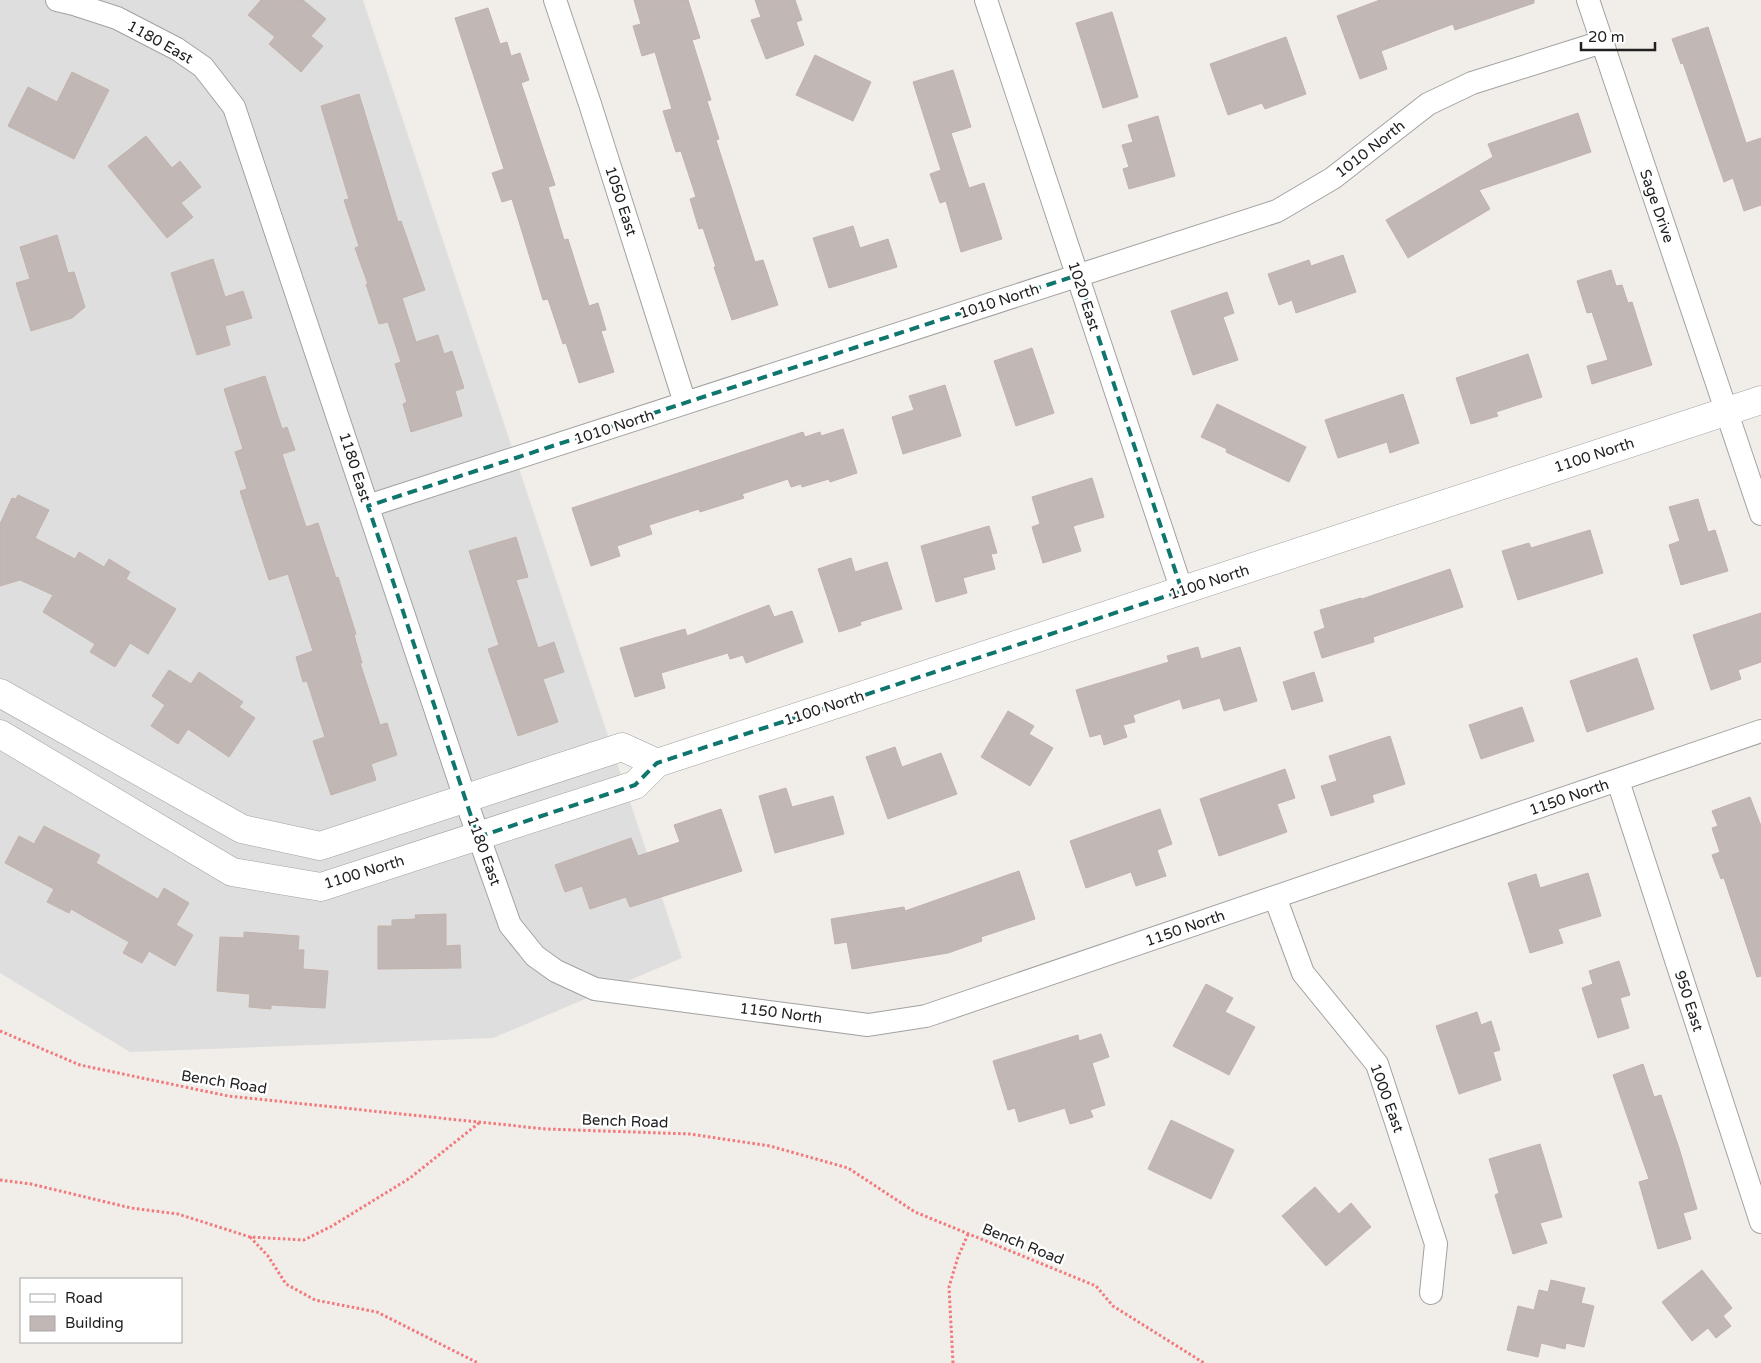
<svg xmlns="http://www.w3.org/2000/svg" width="1761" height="1363" font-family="'Varela Round',sans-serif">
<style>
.residential{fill:#dfdede}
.building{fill:#c1b8b5;stroke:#c2b2ab}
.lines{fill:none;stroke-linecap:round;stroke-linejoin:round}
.minor-casing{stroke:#a2a2a2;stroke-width:24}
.tertiary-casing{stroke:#a2a2a2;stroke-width:29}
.path{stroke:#f2797c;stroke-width:3;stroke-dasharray:2.5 2.5;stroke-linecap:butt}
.minor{stroke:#fff;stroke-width:22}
.tertiary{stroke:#fff;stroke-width:28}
.marked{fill:none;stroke:#0f766e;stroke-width:4;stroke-dasharray:10 6;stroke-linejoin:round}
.labels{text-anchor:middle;stroke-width:5;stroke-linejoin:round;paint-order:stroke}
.street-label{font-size:15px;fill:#212121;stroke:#fff}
</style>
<rect width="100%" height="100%" fill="#f1ede8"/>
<!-- residential -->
<path class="residential" d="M 0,0 L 363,0 L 682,958 L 493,1038 L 130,1052 L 0,973 Z"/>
<!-- building -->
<path class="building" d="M 261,0 L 303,0 L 326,19 L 311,36 L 323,46 L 301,72 L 269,44 L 275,37 L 248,15 Z
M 634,0 L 688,0 L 700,38 L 692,40 L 711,100 L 707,101 L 719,139 L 716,140 L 755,262 L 763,260 L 778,305 L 732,320 L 714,267 L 716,267 L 703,228 L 699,229 L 690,199 L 696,197 L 681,151 L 676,152 L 663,111 L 672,109 L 655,52 L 642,56 L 633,26 L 641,24 Z
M 755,0 L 795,0 L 802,20 L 796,22 L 804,45 L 766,59 L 751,20 L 761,17 Z
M 1380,0 L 1534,0 L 1534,3 L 1455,30 L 1453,24 L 1381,51 L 1387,69 L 1360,79 L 1337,16 Z
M 488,8 L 500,44 L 507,42 L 511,56 L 520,53 L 529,80 L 521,83 L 555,185 L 548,187 L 564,240 L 568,239 L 589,306 L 598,303 L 606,330 L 601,331 L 614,372 L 579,383 L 566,343 L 563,344 L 548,299 L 543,300 L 512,199 L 502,202 L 492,173 L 504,169 L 455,18 Z
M 1112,12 L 1138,97 L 1103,108 L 1076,23 Z
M 1708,27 L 1746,143 L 1761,138 L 1761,205 L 1744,211 L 1733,178 L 1724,182 L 1683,63 L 1681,64 L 1672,39 Z
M 1286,37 L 1306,94 L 1265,109 L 1262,103 L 1228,115 L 1210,64 Z
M 815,55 L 871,82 L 853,121 L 796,95 Z
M 953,70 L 971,127 L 951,133 L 969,188 L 984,183 L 1002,239 L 961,252 L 946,201 L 940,203 L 930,174 L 941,170 L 913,82 Z
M 72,72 L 109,90 L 74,159 L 8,126 L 28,87 L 57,102 Z
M 359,94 L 398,222 L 401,221 L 425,290 L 402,298 L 416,342 L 438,335 L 444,354 L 452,351 L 464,388 L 455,391 L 462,416 L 411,432 L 403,404 L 407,402 L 395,364 L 401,362 L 388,322 L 379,324 L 366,284 L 368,284 L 355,248 L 359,246 L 344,200 L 349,199 L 321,106 Z
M 1578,113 L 1591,152 L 1479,190 L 1490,209 L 1408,258 L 1386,220 L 1493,157 L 1488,144 Z
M 1158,116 L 1175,176 L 1129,189 L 1123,169 L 1129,167 L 1122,145 L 1133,142 L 1128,125 Z
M 146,136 L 172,168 L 180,161 L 201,187 L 181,203 L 193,217 L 167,238 L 108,166 Z
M 853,226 L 860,248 L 888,239 L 897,267 L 829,288 L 813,238 Z
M 57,235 L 68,273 L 74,272 L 85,307 L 72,318 L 31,331 L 16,283 L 30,279 L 20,247 Z
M 1343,255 L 1356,292 L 1296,313 L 1292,300 L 1279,305 L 1268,274 L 1309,260 L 1311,266 Z
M 213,259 L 225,297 L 243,291 L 252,318 L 225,326 L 230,345 L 197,355 L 171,273 Z
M 1611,270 L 1616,286 L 1622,285 L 1628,303 L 1632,302 L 1652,365 L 1592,384 L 1587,366 L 1608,360 L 1592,312 L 1587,313 L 1577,281 Z
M 1227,292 L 1234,313 L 1223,317 L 1238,360 L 1193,375 L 1171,311 Z
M 1032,348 L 1054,413 L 1016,426 L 994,361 Z
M 1528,354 L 1542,397 L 1496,412 L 1498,416 L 1471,424 L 1456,378 Z
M 265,376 L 282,429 L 287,427 L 295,450 L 282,454 L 306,527 L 318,523 L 336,578 L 338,577 L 356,634 L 354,635 L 362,663 L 360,663 L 380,725 L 387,723 L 397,755 L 371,764 L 376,780 L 331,795 L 313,741 L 325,737 L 307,681 L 303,682 L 296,657 L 313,651 L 288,574 L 269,580 L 240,491 L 247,489 L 235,452 L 243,449 L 224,389 Z
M 945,385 L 961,436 L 903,454 L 892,417 L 914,410 L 909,396 Z
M 1403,394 L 1419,443 L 1390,453 L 1387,442 L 1338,458 L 1325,420 Z
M 1217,404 L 1306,447 L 1289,482 L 1226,452 L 1227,449 L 1201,437 Z
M 843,429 L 857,473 L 830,482 L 829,479 L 802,487 L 801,484 L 791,487 L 788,479 L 742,494 L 744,498 L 700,512 L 699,509 L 649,525 L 652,534 L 617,546 L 620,556 L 591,566 L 572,508 L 803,432 L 805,437 L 820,432 L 821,436 Z
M 1092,478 L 1104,517 L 1073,526 L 1081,551 L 1043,563 L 1032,527 L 1040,524 L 1032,497 Z
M 18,495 L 49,510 L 35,538 L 75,559 L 79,552 L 104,567 L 109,559 L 130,572 L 126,579 L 176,609 L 148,654 L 130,643 L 115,667 L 90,652 L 95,644 L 43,612 L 53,595 L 20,580 L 0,586 L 0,524 L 12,498 L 16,499 Z
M 1698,499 L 1708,532 L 1715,530 L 1728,571 L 1681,585 L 1669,545 L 1680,541 L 1669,507 Z
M 989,526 L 997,553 L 991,554 L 995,569 L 963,578 L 967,593 L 936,602 L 921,546 Z
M 1590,530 L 1603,573 L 1518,600 L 1502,551 L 1529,543 L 1531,548 Z
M 516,537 L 528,577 L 516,580 L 538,648 L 554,642 L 564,672 L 543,679 L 558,722 L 518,736 L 488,649 L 499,645 L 469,551 Z
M 851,558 L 855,572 L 887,562 L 902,609 L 860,622 L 861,625 L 839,632 L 818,569 Z
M 1450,569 L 1463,607 L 1373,637 L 1374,642 L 1322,658 L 1314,632 L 1325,628 L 1320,610 L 1361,598 L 1362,599 Z
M 769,605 L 774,617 L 792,611 L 803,642 L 746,663 L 743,655 L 730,659 L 728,653 L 661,673 L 665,688 L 635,697 L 620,648 L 685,629 L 687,636 Z
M 1761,613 L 1761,662 L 1738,670 L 1741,679 L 1711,690 L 1693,635 Z
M 1198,647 L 1201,659 L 1240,647 L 1257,701 L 1224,711 L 1220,698 L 1183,709 L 1180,699 L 1133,715 L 1135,722 L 1123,725 L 1127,737 L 1104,745 L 1101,734 L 1090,737 L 1076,690 L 1169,662 L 1167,656 Z
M 1637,658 L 1654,709 L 1587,732 L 1570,681 Z
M 169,670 L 191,684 L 199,672 L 243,702 L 239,707 L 255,718 L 229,757 L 188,729 L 178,744 L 151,726 L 165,705 L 152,696 Z
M 1314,672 L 1323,701 L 1292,710 L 1283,682 Z
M 1522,707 L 1534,741 L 1481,759 L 1469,725 Z
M 1008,711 L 1034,726 L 1029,734 L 1053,748 L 1030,786 L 981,757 Z
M 1390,736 L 1405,784 L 1372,795 L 1374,802 L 1331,816 L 1321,786 L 1337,781 L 1329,756 Z
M 895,747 L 902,767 L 941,753 L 957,794 L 888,819 L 866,757 Z
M 1285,769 L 1295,798 L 1277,804 L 1287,832 L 1219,856 L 1200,799 Z
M 786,788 L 792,807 L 833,796 L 844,834 L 775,853 L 759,796 Z
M 1750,797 L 1761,826 L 1761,976 L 1757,977 L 1724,878 L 1721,879 L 1712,855 L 1720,852 L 1712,828 L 1718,826 L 1712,811 Z
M 721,809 L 742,871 L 630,907 L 626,897 L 590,909 L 582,886 L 565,892 L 555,865 L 631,838 L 638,856 L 680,842 L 674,825 Z
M 1160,809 L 1172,844 L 1157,850 L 1166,876 L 1136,886 L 1131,872 L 1086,888 L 1070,841 Z
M 44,826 L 100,855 L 96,863 L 158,899 L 164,888 L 189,903 L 176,925 L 193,935 L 175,966 L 149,951 L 142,963 L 123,953 L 129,942 L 71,909 L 69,913 L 47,902 L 54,889 L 5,863 L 19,836 L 34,844 Z
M 1019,871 L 1035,919 L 981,937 L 982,941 L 948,953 L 852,969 L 847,942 L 835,944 L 831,919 L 904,907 L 905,911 Z
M 1588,873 L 1601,916 L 1558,929 L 1563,943 L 1530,953 L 1508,883 L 1536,874 L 1540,888 Z
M 446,914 L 446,946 L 460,945 L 461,968 L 378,969 L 378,926 L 392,926 L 392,920 L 416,919 L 415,915 Z
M 244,932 L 299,936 L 298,950 L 304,950 L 303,969 L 328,971 L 325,1008 L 271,1005 L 271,1009 L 249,1007 L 250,994 L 217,991 L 220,937 L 244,938 Z
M 1619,961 L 1630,995 L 1620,998 L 1629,1028 L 1598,1038 L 1582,988 L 1593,984 L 1589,971 Z
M 1206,984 L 1233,998 L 1225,1012 L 1255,1027 L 1229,1075 L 1173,1046 Z
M 1477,1012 L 1481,1025 L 1491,1021 L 1500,1050 L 1493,1052 L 1501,1080 L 1459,1094 L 1436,1026 Z
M 1101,1034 L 1109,1057 L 1092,1063 L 1105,1105 L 1090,1110 L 1093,1117 L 1070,1124 L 1065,1108 L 1019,1122 L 1015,1108 L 1008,1110 L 993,1061 L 1078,1035 L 1079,1041 Z
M 1643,1064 L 1654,1097 L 1661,1095 L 1679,1148 L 1697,1209 L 1683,1213 L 1691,1239 L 1658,1249 L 1639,1182 L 1649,1179 L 1613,1075 Z
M 1171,1120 L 1234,1150 L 1211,1199 L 1148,1169 Z
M 1540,1144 L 1562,1217 L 1540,1223 L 1547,1243 L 1513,1254 L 1495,1195 L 1499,1193 L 1489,1159 Z
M 1315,1187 L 1339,1214 L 1351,1203 L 1371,1227 L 1326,1266 L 1282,1216 Z
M 1702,1270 L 1732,1308 L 1723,1316 L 1731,1326 L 1716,1338 L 1708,1328 L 1692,1341 L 1662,1302 Z
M 1551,1280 L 1585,1288 L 1581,1303 L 1594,1306 L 1584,1347 L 1566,1343 L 1565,1349 L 1541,1343 L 1538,1357 L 1507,1350 L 1518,1306 L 1534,1310 L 1539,1290 L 1548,1292 Z"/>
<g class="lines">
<!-- minor casing -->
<g class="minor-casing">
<path id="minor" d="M 57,0 L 74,4 L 117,18 L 177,49 L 203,67 L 234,107 L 465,798 L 510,925 L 535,956 L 556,971 L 595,989 L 868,1025 L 926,1016 L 1761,731
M 555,0 L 590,104 L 685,403
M 986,0 L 1182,591
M 1588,0 L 1761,514
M 368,506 L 1277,211 L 1333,178 L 1428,104 L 1472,83 L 1602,42
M 1618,781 L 1761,1222
M 1275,897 L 1303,973 L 1377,1064 L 1436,1244 L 1431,1293"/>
</g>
<!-- tertiary casing -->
<g class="tertiary-casing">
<path id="tertiary" d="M 0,693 L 242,829 L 320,846 L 622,747 L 657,763
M 0,734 L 232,872 L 321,887 L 635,785 L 657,763 L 1761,400"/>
</g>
<!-- path -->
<path class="path" d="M 0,1031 L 80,1065 L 228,1096 L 546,1129 L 690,1134 L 770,1146 L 848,1168 L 915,1212 L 1096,1286 L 1113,1306 L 1204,1363
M 0,1180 L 31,1184 L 131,1208 L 178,1214 L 250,1237 L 304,1240 L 332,1226 L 410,1178 L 479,1123
M 250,1237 L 268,1256 L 286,1284 L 315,1300 L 377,1312 L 478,1363
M 953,1363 L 949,1287 L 958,1257 L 968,1234"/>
<!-- minor -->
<use href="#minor" class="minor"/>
<!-- tertiary -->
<use href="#tertiary" class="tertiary"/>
</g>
<!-- marked area -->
<path class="marked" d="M 1078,275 L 1182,591 L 657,763 L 635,785 L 478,837 L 368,506 Z"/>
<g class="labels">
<!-- street labels -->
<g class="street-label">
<text transform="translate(160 42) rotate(29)" y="5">1180 East</text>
<text transform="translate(1370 149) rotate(-38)" y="5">1010 North</text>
<text transform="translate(621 201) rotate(72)" y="5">1050 East</text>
<text transform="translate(1657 206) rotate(71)" y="5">Sage Drive</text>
<text transform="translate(1084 296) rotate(72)" y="5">1020 East</text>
<text transform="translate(999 301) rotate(-18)" y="5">1010 North</text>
<text transform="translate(614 427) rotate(-18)" y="5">1010 North</text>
<text transform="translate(1594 455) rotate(-18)" y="5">1100 North</text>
<text transform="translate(355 467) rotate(72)" y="5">1180 East</text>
<text transform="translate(1209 582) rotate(-18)" y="5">1100 North</text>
<text transform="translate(824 708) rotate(-18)" y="5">1100 North</text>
<text transform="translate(1569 797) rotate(-19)" y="5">1150 North</text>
<text transform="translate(484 851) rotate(70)" y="5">1180 East</text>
<text transform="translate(364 872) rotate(-17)" y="5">1100 North</text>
<text transform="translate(1185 928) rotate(-19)" y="5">1150 North</text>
<text transform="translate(1689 1001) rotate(72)" y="5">950 East</text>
<text transform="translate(781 1013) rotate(7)" y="5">1150 North</text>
<text transform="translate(224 1082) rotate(9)" y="5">Bench Road</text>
<text transform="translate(1387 1098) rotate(70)" y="5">1000 East</text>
<text transform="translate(625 1121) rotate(2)" y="5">Bench Road</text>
<text transform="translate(1023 1244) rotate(22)" y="5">Bench Road</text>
</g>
</g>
<!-- legend -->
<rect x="20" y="1278" width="162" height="65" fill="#ffffff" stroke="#a6a6a6"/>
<rect x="30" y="1294" width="25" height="8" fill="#ffffff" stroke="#a6a6a6"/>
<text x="65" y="1303" font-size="15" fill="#212121">Road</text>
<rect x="30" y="1316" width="25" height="15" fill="#c1b8b5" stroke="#a6a6a6"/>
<text x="65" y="1328" font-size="15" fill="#212121">Building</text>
<!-- scale -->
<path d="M1581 42v8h74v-8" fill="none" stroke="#212121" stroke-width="2.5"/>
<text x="1588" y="42" font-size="15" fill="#212121" stroke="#ffffff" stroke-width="4" paint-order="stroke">20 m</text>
</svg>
